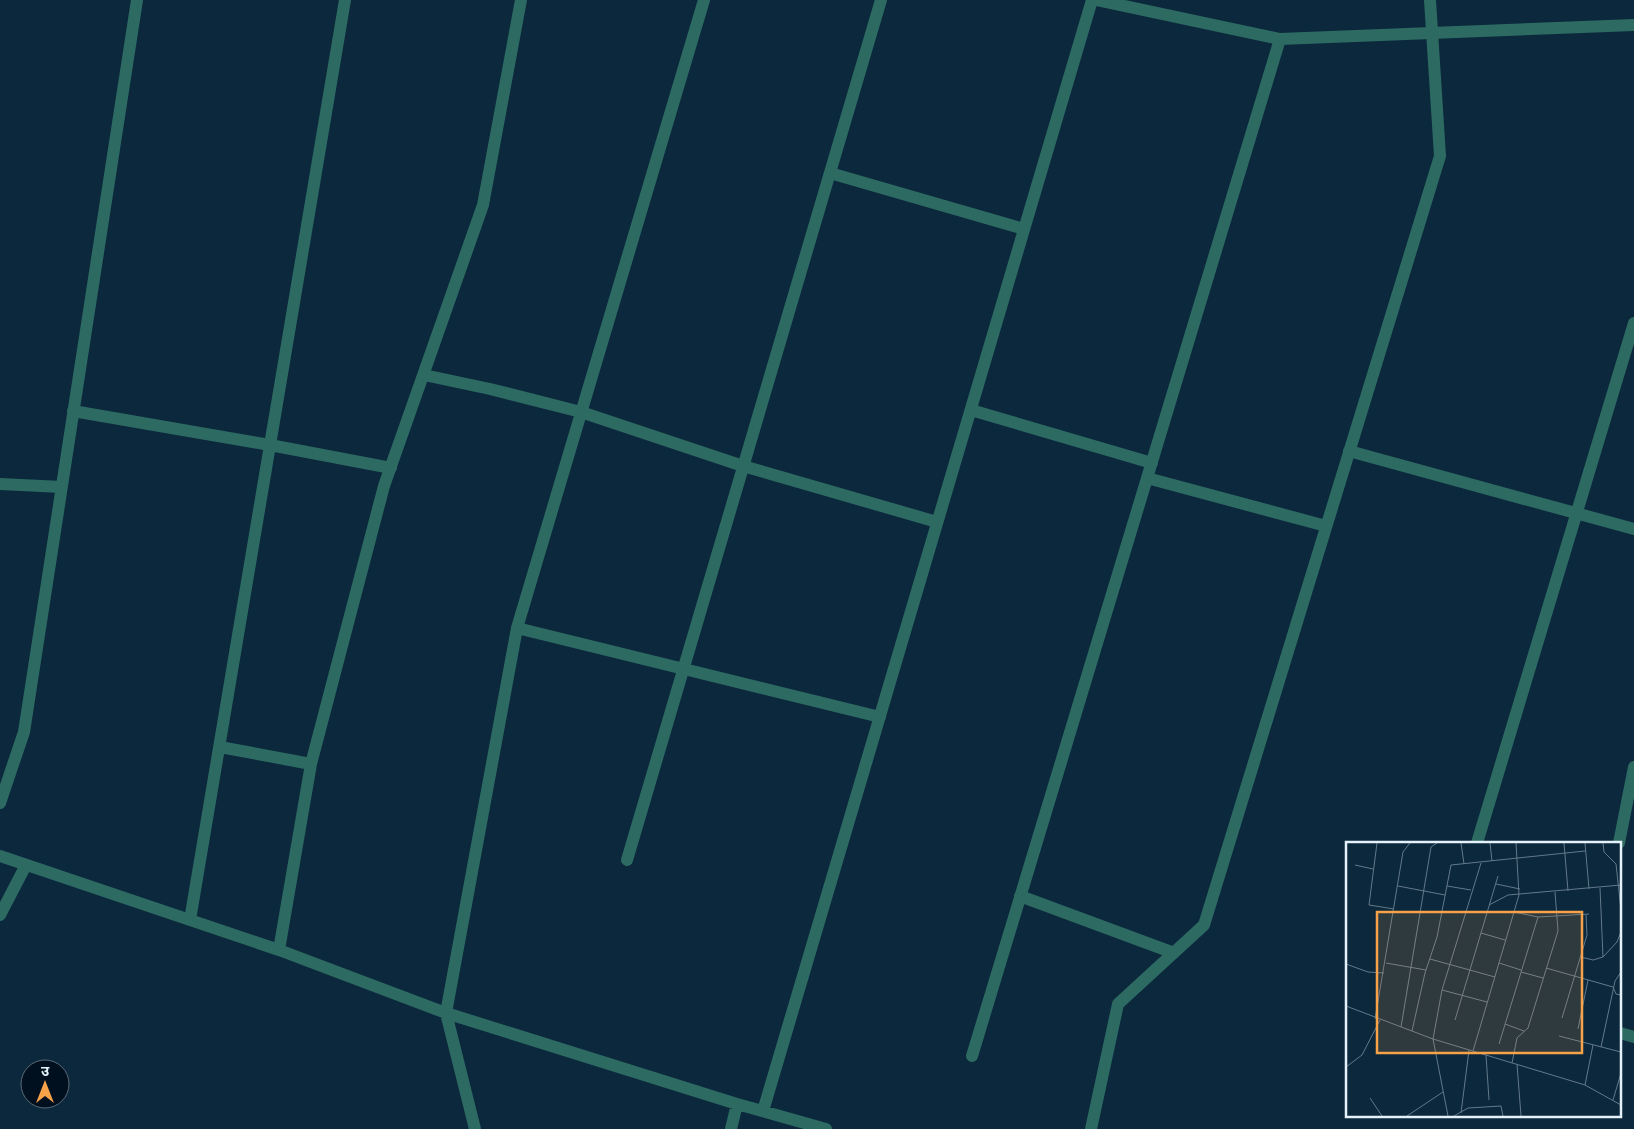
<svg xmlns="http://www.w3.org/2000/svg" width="1634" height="1129" font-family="'DM Sans','Noto Sans Devanagari',sans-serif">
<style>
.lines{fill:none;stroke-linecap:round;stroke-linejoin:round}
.minor{stroke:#2d6a62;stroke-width:12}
.inset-road{fill:none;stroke:#637989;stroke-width:1}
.view{fill:#f7a149;fill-opacity:0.15;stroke:#f7a149;stroke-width:2.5}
.inset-edge{fill:none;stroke:#e6f2fb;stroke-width:2.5}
</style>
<rect width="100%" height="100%" fill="#0b283d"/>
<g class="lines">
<!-- minor -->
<path class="minor" d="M 1096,0 L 1280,39 L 1634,25
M 830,173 L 1024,229
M 424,375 L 490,389 L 581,412 L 743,466 L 937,522
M 971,410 L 1152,463
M 73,411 L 270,445 L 391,468
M 1349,451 L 1634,529
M 1147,478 L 1326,526
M 0,484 L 62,487
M 517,628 L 880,717
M 220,747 L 311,764
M 0,803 L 24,732 L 137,0
M 1477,843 L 1634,323
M 1619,843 L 1634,767
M 0,856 L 279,950 L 446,1013 L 737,1104 L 826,1129
M 627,860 L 881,0
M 1020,896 L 1174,953
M 0,915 L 26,865
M 190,920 L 345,0
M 279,950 L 311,764 L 384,486 L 483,205 L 521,0
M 1620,1033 L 1634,1037
M 972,1056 L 1280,39
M 763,1111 L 1092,0
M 475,1129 L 446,1013 L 517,628 L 704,0
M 731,1129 L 737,1104
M 1091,1129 L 1118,1004 L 1204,925 L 1440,156 L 1430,0"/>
</g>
<!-- overview -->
<g transform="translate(1346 842)">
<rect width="275" height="275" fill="#0b283d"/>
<path class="inset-road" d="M 31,1 L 23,63 L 48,67M 115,1 L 118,22M 144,1 L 146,19M 218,1 L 222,49M 239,1 L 243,47M 257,1 L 258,10 L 270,22 L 275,68M 9,23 L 27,27M 150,42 L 174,47M 52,44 L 99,53M 101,44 L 125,48M 254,46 L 257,115M 143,63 L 162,53 L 275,43M 168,70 L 192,75 L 243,72M 135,91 L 159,98M 235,115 L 247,118 L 257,115 L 271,100 L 275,90M 84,117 L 149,135M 40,121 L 80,128M 153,121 L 175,128M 0,122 L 22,130 L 38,131M 200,126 L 267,145 L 270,152 L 275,153M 175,130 L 197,136M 96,148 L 141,160M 0,164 L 87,197 L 239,243 L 275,263M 216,176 L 241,93 L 240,73M 29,177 L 57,10 L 64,1M 109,178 L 152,34M 159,182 L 178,189M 55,185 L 85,5 L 91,1M 232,187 L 242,138M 66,189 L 79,131 L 91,95 L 105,23 L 239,9M 213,194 L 275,210M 153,202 L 192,75M 255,205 L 269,139 L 275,130M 127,209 L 173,53 L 170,1M 140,213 L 143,258M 166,221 L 171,196 L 182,186 L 212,89 L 209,50M 171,222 L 175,274M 0,225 L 16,213 L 34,178M 239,243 L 247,203M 24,256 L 36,274M 267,258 L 275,231M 115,271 L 123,208M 61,274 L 97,250M 102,274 L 87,197 L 96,148 L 135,21M 108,274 L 122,266 L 155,264 L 157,274"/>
<path class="view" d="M 31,70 L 236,70 L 236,211 L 31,211 Z"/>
<rect width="275" height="275" class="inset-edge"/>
</g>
<!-- north arrow -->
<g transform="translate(45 1084)"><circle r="24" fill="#00101f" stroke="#5c6a77"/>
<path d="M0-4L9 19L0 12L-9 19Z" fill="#f7a149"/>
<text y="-8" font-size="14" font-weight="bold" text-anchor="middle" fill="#e6f2fb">उ</text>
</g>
</svg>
